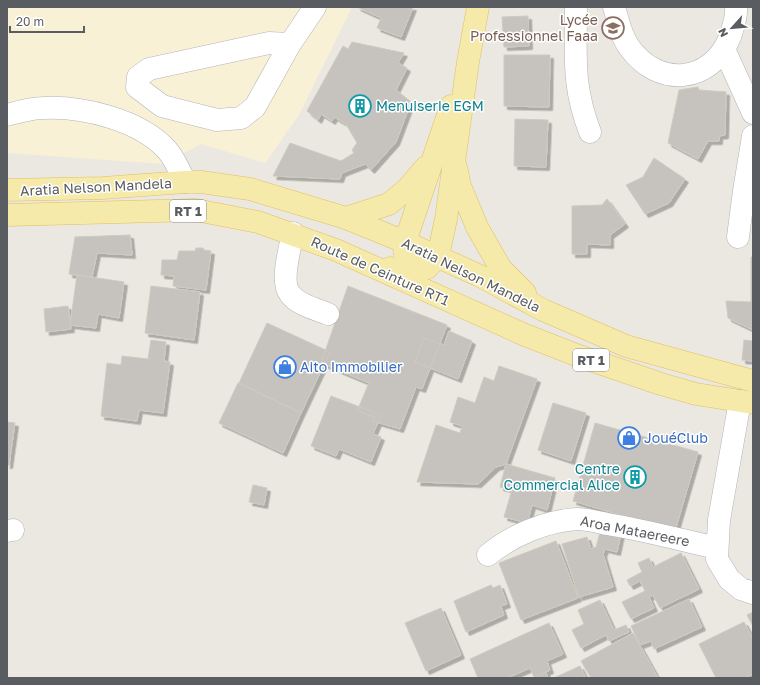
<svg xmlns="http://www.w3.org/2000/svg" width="760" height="685" font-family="'Golos Text',sans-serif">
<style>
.commercial{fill:#f9f1d6}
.building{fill:#c6c3be;stroke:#cecabf;filter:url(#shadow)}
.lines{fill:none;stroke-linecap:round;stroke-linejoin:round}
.minor-casing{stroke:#b1b3b7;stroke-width:23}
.major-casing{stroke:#e1bf62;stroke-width:23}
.minor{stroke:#fff;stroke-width:22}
.major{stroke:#f5eaaa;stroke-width:22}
.labels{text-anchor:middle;stroke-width:3;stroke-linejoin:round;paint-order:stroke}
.shield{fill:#fff;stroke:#8b8d90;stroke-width:1}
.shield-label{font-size:13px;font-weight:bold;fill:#595c60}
.education-label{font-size:14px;fill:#785e54;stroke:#fff;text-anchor:end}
.culture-label{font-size:14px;fill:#0d838f;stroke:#fff;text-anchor:start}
.street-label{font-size:14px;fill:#595c60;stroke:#fff}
.shop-label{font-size:14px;fill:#366cbe;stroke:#fff;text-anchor:start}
</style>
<defs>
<filter id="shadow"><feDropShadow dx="3.5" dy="3.5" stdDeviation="0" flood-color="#0004"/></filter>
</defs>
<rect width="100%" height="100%" fill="#eae8e0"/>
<!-- commercial -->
<path class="commercial" d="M 7,7 L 352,7 L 299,115 L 265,163 L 201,144 L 163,164 L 7,153 Z"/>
<!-- building -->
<path class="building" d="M 357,7 L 413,7 L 401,37 L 377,28 L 381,18 Z
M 528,16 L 529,46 L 504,47 L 502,17 Z
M 352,42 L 404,53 L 398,63 L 407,68 L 396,90 L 411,102 L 396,142 L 371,170 L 365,164 L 342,173 L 340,179 L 273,176 L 290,143 L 341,161 L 354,153 L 352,150 L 357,143 L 346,124 L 334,117 L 332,121 L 321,114 L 318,120 L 307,111 L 343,46 L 348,49 Z
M 504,55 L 550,55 L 549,107 L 504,106 Z
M 698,87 L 699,90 L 726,92 L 725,135 L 719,136 L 719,141 L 708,141 L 698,159 L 668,143 L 679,90 Z
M 515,119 L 548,120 L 546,167 L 514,166 Z
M 654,158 L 685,179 L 669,203 L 645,214 L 626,185 L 643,177 Z
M 607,199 L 625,224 L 610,235 L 610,245 L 587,244 L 587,254 L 572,254 L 572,206 L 602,205 Z
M 130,235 L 132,255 L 97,253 L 92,277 L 69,274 L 75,237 Z
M 196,248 L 203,248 L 204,250 L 211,251 L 206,290 L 173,286 L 174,276 L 161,275 L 162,260 L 177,260 L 179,251 L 195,251 Z
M 751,257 L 753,257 L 753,330 L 728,318 L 726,301 L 751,302 Z
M 77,275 L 124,282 L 119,318 L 98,314 L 96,328 L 70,325 Z
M 151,286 L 200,292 L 194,340 L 145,333 Z
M 348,286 L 447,325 L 422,389 L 416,387 L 400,429 L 373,421 L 375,417 L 357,411 L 369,383 L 321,363 Z
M 68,306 L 71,329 L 46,332 L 44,309 Z
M 267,323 L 330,352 L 301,413 L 239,383 Z
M 449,331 L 472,341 L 458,379 L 415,362 L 424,338 L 444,345 Z
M 151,340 L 166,342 L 164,361 L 170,362 L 163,413 L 139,410 L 137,421 L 101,416 L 107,363 L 121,365 L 122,356 L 148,359 Z
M 744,340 L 753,341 L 753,361 L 742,360 Z
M 499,366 L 537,379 L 506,464 L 496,467 L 478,484 L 417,482 L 436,425 L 460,433 L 462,426 L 450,422 L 458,397 L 475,403 L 484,377 L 494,381 Z
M 238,383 L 301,413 L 283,453 L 219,423 Z
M 331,396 L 381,415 L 373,434 L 381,437 L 371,462 L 339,449 L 336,456 L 311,446 Z
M 553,403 L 586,413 L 571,461 L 538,450 Z
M 7,422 L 15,423 L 9,465 L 7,465 Z
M 595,423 L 698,452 L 675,531 L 573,501 Z
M 506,464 L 555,478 L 547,510 L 532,505 L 527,523 L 504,517 L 512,490 L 500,487 Z
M 253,485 L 267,488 L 264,505 L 249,502 Z
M 601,529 L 621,533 L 617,552 L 605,549 L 603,554 L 613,587 L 579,597 L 562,544 L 587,537 L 591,549 L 596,547 Z
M 556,541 L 578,598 L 521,620 L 499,563 Z
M 681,553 L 699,589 L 660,608 L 653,595 L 649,597 L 654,608 L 631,619 L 622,602 L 645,591 L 640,581 L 630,586 L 627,580 L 642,572 L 638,563 L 649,558 L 653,567 Z
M 491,585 L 493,588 L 500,585 L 507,604 L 501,606 L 504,615 L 466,632 L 454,601 Z
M 689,599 L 702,627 L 654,649 L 651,641 L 640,645 L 631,626 Z
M 600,600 L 614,630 L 626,625 L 629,632 L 609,641 L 606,635 L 581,648 L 572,630 L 584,624 L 578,610 Z
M 441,608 L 461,655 L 426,671 L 405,623 Z
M 753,612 L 753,626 L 747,615 Z
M 744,622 L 753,639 L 753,674 L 744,678 L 716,678 L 699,644 Z
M 549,623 L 563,654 L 547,661 L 550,670 L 534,677 L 530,668 L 507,678 L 478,678 L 470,659 Z
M 633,633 L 658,678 L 591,678 L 581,661 Z
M 580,666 L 586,678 L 554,678 Z
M 546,672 L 548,678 L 534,678 L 534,677 Z"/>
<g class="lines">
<!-- minor casing -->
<g class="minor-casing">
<path id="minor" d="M 576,7 C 576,55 572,86 590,132
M 614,7 C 618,20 621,36 629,47 C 658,88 711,84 730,37 C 733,28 737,17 736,7
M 290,44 L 269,43 L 149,69 L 138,77 L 137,87 L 162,106 L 217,120 L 241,118 L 255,107 L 290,44 L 315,7
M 724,49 L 753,113
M 7,115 C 18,112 31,108 43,108 C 83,106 140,120 167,150 C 175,159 180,172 185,182
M 293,233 C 290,248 280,282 290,294 C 298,305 316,309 328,314
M 738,237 L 744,191 L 753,136
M 740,401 L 719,520 L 717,559 L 729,579 L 741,589 L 753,593
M 7,531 L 13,530
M 488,555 C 512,535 546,521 577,519 C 587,519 598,522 607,524 C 644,530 681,540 717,548"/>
</g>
<!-- major casing -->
<g class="major-casing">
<path id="major" d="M 456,167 L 460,186 L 477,227 L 501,269 L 525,293
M 7,190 L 103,188 L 185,182 L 201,182 L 250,189 L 346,218 L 405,242 L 480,276 L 543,310 L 626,346 L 753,381
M 7,215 L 196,210 L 258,222 L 336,250 L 525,335 L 579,356 L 661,384 L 696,394 L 753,403
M 346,218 L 389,204 L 408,188 L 426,167
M 405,256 L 405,242 L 451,106
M 390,268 L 410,272 L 427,268 L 438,256 L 446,219 L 468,62 L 478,7"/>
</g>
<!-- minor -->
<use href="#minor" class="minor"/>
<!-- major -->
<use href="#major" class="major"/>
</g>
<!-- icons -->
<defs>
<g id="school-ring" transform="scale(1.15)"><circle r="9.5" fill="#fff" stroke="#8d6e63" stroke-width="1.5"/><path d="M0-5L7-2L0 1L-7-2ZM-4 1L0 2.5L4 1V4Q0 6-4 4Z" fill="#8d6e63"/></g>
<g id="building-ring" transform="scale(1.15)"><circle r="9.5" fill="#fff" stroke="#0f9aa8" stroke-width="1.5"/><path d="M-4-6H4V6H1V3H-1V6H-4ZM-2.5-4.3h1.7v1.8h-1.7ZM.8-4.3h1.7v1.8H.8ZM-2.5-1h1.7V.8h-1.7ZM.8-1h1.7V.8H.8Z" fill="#0f9aa8"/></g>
<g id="shop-ring" transform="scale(1.15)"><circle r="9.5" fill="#fff" stroke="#3f7fe0" stroke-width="1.5"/><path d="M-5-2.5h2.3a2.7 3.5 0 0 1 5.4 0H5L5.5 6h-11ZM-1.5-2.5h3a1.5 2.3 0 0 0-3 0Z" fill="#3f7fe0"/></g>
</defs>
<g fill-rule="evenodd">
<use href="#school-ring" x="613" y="28"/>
<use href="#building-ring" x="360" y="106"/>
<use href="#shop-ring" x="285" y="367"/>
<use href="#shop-ring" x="629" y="438"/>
<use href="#building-ring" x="635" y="477"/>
</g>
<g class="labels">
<!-- shield labels -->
<g class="shield">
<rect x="170" y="200" width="36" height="22" rx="3"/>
<rect x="573" y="349" width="36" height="22" rx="3"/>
</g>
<g class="shield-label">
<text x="188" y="216">RT 1</text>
<text x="591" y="365">RT 1</text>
</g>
<!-- education labels -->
<g class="education-label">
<text x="598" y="25">Lycée<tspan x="598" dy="16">Professionnel Faaa</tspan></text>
</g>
<!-- culture labels -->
<g class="culture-label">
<text x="376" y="111">Menuiserie EGM</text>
<text x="620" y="474" text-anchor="end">Centre<tspan x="620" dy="16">Commercial Alice</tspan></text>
</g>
<!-- street labels -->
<g class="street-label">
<text transform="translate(96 187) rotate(-3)" y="5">Aratia Nelson Mandela</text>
<text transform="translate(380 271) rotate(24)" y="5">Route de Ceinture RT1</text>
<text transform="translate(471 275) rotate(26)" y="5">Aratia Nelson Mandela</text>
<text transform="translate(635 531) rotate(11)" y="5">Aroa Mataereere</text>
</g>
<!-- shop labels -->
<g class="shop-label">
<text x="300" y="372">Aito Immobilier</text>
<text x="644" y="443">JouéClub</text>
</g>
</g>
<!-- border -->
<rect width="760" height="685" fill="none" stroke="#595c60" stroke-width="16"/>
<!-- north arrow -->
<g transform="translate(732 28) rotate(243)" stroke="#ffffff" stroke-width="3" paint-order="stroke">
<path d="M0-3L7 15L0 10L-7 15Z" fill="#595c60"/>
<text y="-6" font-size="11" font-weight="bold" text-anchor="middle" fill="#595c60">N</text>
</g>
<!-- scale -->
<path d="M10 26v6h74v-6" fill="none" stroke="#595c60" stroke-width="2"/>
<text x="16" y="26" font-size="12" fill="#595c60" stroke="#ffffff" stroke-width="3" paint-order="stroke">20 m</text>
</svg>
